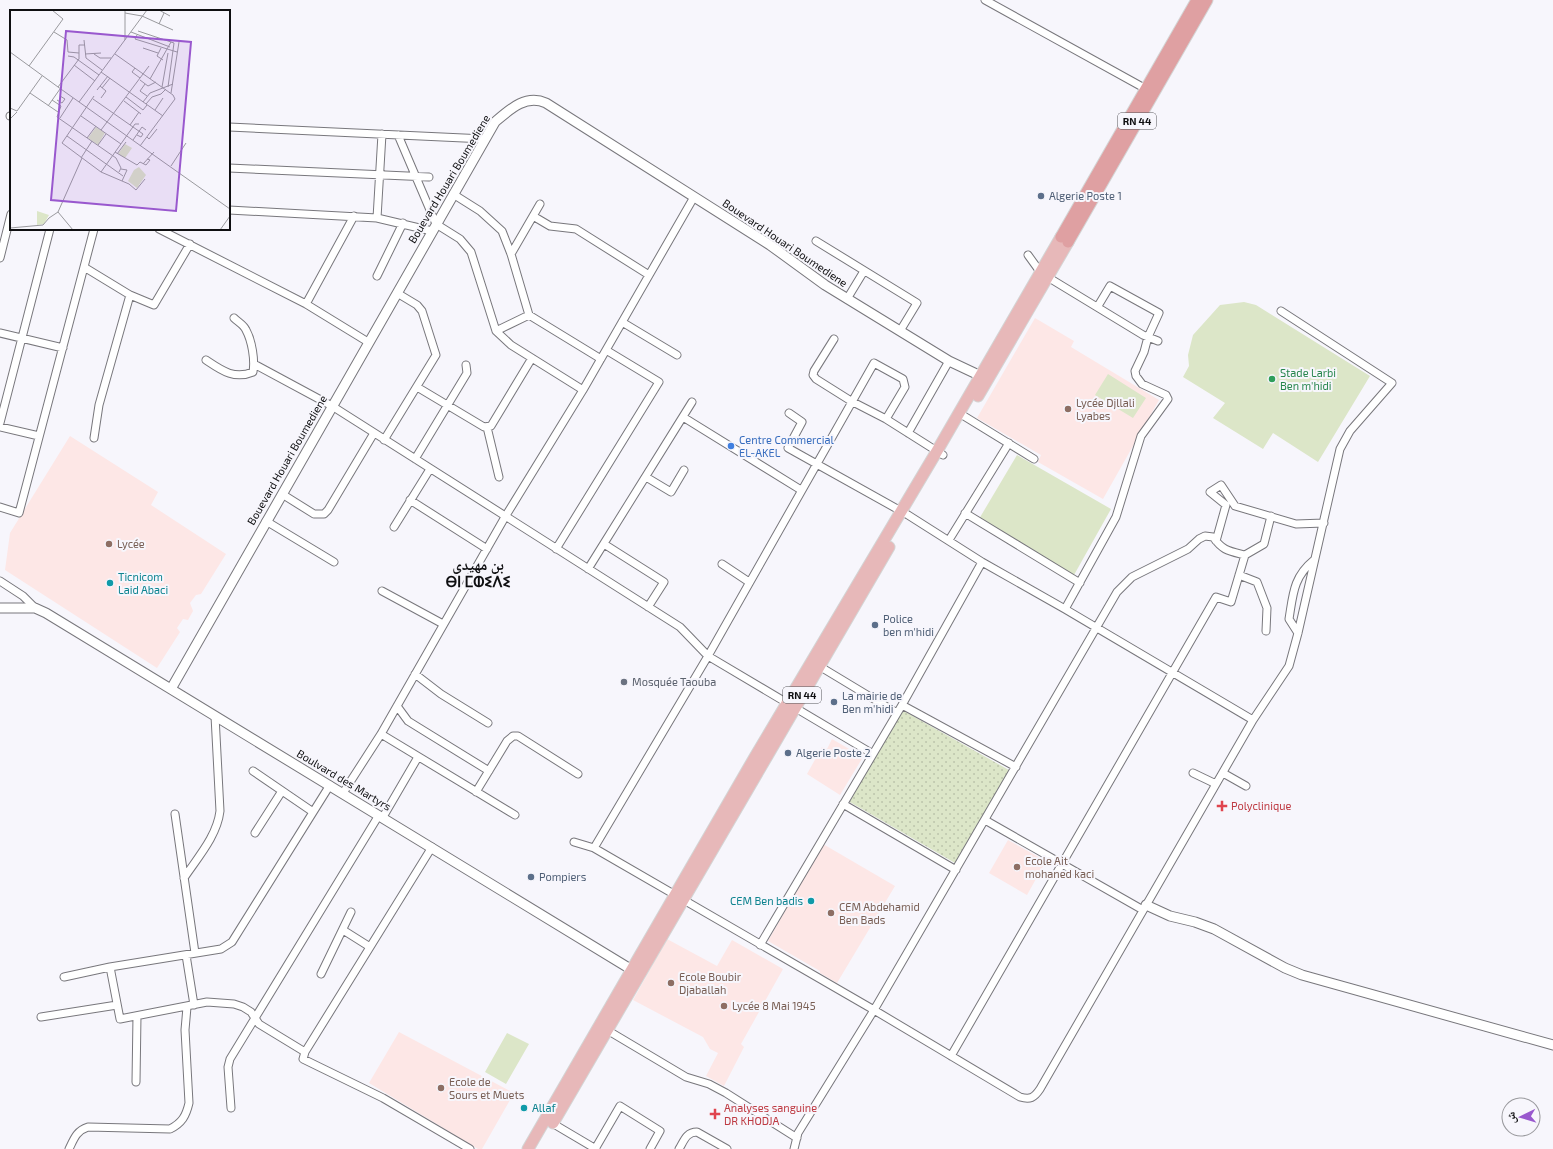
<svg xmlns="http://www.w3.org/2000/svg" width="1553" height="1149" font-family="'Exo 2','Noto Naskh Arabic','Noto Sans Tifinagh',sans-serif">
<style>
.education{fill:#fde7e6}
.park{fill:url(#park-dots)}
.pitch{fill:#dce6c8}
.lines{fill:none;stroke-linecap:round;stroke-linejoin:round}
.minor-casing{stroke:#78777c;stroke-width:9}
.tertiary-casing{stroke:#78777c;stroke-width:11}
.primary-casing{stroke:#d4d4d4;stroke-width:13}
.trunk-casing{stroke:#d4d4d4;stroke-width:13}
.minor{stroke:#fff;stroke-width:7}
.tertiary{stroke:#fff;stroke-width:9}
.primary{stroke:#e7b8b9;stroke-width:11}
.trunk{stroke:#dfa0a2;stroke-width:11}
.service-dot{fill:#5c6f8a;stroke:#f7f6fc;stroke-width:1.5}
.leisure-dot{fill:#2e9e5b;stroke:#f7f6fc;stroke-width:1.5}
.education-dot{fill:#8d6e63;stroke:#f7f6fc;stroke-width:1.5}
.shop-dot{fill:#3f7fe0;stroke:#f7f6fc;stroke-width:1.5}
.culture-dot{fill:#0f9aa8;stroke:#f7f6fc;stroke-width:1.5}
.worship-dot{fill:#6b7280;stroke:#f7f6fc;stroke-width:1.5}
.health-dot{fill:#e0444e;stroke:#f7f6fc;stroke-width:1.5}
.labels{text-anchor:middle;stroke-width:4;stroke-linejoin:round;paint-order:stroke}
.shield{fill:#f7f6fc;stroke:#555458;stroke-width:1}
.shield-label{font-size:10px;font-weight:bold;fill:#0f0f11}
.street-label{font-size:11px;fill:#0f0f11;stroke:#f7f6fc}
.service-label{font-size:11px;fill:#4e5e75;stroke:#f7f6fc;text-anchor:start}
.leisure-label{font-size:11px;fill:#27864d;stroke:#f7f6fc;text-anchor:start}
.education-label{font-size:11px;fill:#785e54;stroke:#f7f6fc;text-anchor:start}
.shop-label{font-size:11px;fill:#366cbe;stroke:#f7f6fc;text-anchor:start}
.culture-label{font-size:11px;fill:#0d838f;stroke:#f7f6fc;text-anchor:start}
.worship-label{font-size:11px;fill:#5b616d;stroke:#f7f6fc;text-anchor:start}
.health-label{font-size:11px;fill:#be3a42;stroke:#f7f6fc;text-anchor:start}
.district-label{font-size:15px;font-weight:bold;fill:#0f0f11;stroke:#f7f6fc}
.inset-road{fill:none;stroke:#9a9a9e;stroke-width:1}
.view{fill:#9958ce;fill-opacity:0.15;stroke:#9958ce;stroke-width:2}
.inset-edge{fill:none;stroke:#0f0f11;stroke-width:2}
</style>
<defs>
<pattern id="park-dots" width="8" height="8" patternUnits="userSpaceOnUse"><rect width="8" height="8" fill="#dce6c8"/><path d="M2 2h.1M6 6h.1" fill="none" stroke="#bcc4ab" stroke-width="1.8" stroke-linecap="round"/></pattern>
</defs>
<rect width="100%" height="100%" fill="#f7f6fc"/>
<!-- education -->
<path class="education" d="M 1035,318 L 1074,341 L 1071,347 L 1159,400 L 1103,499 L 1038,462 L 1041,455 L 977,418 Z
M 70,436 L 158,492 L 151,505 L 226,554 L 201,594 L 196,595 L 190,603 L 193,611 L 188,620 L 183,619 L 177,628 L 180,632 L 157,668 L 5,570 L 10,533 Z
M 832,739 L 863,757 L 840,795 L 807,774 L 822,747 L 827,749 Z
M 1008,840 L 1046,861 L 1027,895 L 989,873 Z
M 823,844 L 895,886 L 837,983 L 820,973 L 820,971 L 768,941 Z
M 667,939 L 717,966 L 732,940 L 783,969 L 741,1044 L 744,1047 L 724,1086 L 706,1076 L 718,1053 L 710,1049 L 703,1037 L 633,1000 Z
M 399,1032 L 514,1093 L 482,1149 L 478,1149 L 369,1083 Z"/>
<!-- park -->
<path class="park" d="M 902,710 L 1009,770 L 955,863 L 848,801 Z"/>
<!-- pitch -->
<path class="pitch" d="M 1244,302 L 1256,305 L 1370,376 L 1318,462 L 1273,433 L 1263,449 L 1213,418 L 1225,403 L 1183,377 L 1189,366 L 1188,355 L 1193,335 L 1220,305 Z
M 1108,374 L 1146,398 L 1133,418 L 1095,395 Z
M 1017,455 L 1111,509 L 1074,575 L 979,519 Z
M 507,1033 L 529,1044 L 506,1084 L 485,1072 Z"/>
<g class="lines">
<!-- minor casing -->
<g class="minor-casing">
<path id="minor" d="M 985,0 L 1146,89
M 10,116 L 11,116
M 229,127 L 485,139
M 398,135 L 436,224 L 460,239 L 471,252 L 496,331 L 511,345 L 583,390
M 229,168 L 429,177
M 453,194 L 480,211 L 502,231 L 511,254 L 529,315 L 601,359
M 229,210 L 377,218 L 432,231
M 533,216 L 550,226 L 576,229 L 649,275
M 377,218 L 382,134
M 159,229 L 306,304 L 368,342
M 816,241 L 917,303 L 900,331
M 511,254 L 540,204
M 1028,255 L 1041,273 L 1143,335 L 1158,341
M 0,258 L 11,214
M 84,267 L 130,295 L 154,305 L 190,244
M 377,276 L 403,223
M 847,299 L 864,271
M 306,304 L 354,216
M 622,322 L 677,355
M 496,331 L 529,315
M 0,333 L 63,348
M 834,339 L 814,371 L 813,375 L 816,379 L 851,401 L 886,419 L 943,455
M 206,360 C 221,370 234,380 253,372 C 255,360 252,341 246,330 C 244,325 238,322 234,318
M 254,364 L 332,406 L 680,627 L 708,656 L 873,754
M 417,387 L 484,427 L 491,426 L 532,358
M 959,413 L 1034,459
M 683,417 L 801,490
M 0,423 L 50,229
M 0,427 L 39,436
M 487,427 L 499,477
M 908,433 L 949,361
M 94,438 L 99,405 L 130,295
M 384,440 L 436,355 L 422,311 L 417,305 L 397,293
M 415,459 L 467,373 L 466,365
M 646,477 L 671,492 L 684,470
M 282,494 L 314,514 L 324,514 L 328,510 L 374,433
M 410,500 L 487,549
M 0,507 L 19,513 L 94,229
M 965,513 L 1080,583
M 266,521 L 334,562
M 394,527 L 430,469
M 949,540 L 1009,443
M 1216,541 L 1226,505 L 1210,492 L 1221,485 L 1235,506 L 1296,524 L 1324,523
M 604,544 L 664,582 L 648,607
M 556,549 L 659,382 L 606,350
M 722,564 L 749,582
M 588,569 L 692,402
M 1239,575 L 1257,582 L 1267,608 L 1266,631
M 0,581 L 23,596 L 35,608
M 382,591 L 443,624
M 1065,609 L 1116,517 L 1141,436 L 1168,399 L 1166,395 L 1142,384 L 1136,376 L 1135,371 L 1144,352 L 1148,337 L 1159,313 L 1110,286 L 1098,306
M 1298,633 L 1289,619 C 1293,595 1293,577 1314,560
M 819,666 L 897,713
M 415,674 L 441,694 L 488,723
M 902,705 L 1016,767
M 397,706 L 408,721 L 489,771
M 1253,720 L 1289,666 L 1298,633 L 1340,449 L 1350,431 L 1392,383 L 1281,311
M 381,734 L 515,815
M 253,771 L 313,812
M 1193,773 L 1216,784
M 1223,773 L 1246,786
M 476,792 L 507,741 L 513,736 L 518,736 L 578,774
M 343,793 L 381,734 L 505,517 L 583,390 L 694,197
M 843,804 L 956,870
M 175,814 L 195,953
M 383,817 L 418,757
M 985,820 L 1143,910
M 255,833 L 282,791
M 574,842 L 594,848 L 874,1010 L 1020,1097 C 1030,1100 1034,1098 1040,1089 L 1253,720 L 1065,609 L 982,562 L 908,515 L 788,448 L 802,422 L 789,413
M 432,847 L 305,1052 L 303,1059 L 383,1098 L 470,1149
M 594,848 L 708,656 L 874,363 L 903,379 L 905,387 L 886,419
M 184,878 C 198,857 217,836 220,811 L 215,716
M 343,930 L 370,947
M 760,945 L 902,705 L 982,562
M 186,955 L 194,1005
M 110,967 L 120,1019 L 207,1002 L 234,1004 L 243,1007 L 251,1012 L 259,1024 L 305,1052
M 321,974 L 351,912
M 64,977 L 110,967 L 221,949 L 232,942 L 330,785
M 41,1017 L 117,1005
M 607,1030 L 686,1077 L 709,1084 L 726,1093 L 797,1138
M 951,1056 L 1216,597 L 1231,602 L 1245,555
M 136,1082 L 137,1016
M 231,1108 L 228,1067 L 230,1059 L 379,815
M 552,1123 L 596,1149
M 69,1149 C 74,1139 76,1131 88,1127 L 170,1129 C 182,1123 186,1116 189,1103 L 185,1030 L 187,1007
M 595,1149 L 620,1106 L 660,1131 L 650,1149
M 679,1149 C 684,1141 686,1132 697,1132 L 727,1149
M 794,1149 L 798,1133 L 874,1010 L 1117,592 L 1132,577 L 1188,549 L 1199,539 L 1205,536 L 1213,537 C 1223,551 1229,551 1245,555 L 1264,544 L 1271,516"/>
</g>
<!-- tertiary casing -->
<g class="tertiary-casing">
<path id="tertiary" d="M 0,608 L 35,608 L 46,613 L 637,973
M 171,689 L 495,122 C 510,109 526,94 546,103 L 770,245 L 825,285 L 949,361 L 985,378
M 1146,905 L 1170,916 L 1195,922 L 1214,929 L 1285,968 L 1302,975 L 1553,1045"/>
</g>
<!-- primary casing -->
<g class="primary-casing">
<path id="primary" d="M 978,396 L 1068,242
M 553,1123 L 889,547
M 528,1149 L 755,757 L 937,451 L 1061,237"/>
</g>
<!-- trunk casing -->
<g class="trunk-casing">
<path id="trunk" d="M 1061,237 L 1197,0
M 1068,242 L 1207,0"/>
</g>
<!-- minor -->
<use href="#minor" class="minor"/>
<!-- tertiary -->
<use href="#tertiary" class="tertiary"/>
<!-- primary -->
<use href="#primary" class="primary"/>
<!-- trunk -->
<use href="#trunk" class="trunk"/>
</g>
<!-- markers -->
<g class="service-dot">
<circle cx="1041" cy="196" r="4"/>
<circle cx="875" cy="625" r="4"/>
<circle cx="834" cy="702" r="4"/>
<circle cx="788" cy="753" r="4"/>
<circle cx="531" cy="877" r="4"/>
</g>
<circle class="leisure-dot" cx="1272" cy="379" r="4"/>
<g class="education-dot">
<circle cx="1068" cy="409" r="4"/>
<circle cx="109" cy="544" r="4"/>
<circle cx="1017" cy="867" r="4"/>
<circle cx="831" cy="913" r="4"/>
<circle cx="671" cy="983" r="4"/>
<circle cx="724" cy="1006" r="4"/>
<circle cx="441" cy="1088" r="4"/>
</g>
<circle class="shop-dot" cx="731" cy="446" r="4"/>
<g class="culture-dot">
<circle cx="110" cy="583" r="4"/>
<circle cx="811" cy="901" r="4"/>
<circle cx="524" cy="1108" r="4"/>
</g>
<circle class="worship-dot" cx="624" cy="682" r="4"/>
<g class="health-dot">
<path d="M1220 800h4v4h4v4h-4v4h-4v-4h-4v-4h4z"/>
<path d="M713 1108h4v4h4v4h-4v4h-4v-4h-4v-4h4z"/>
</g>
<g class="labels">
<!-- shield labels -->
<g class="shield">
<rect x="1118" y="113" width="38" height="16" rx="3"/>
<rect x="783" y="687" width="38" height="16" rx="3"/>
</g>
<g class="shield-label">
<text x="1137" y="125">RN 44</text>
<text x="802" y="699">RN 44</text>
</g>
<!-- street labels -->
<g class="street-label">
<text transform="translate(449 179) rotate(-59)" y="4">Bouevard Houari Boumediene</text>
<text transform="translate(785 243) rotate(34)" y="4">Bouevard Houari Boumediene</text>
<text transform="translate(287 460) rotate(-60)" y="4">Bouevard Houari Boumediene</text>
<text transform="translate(344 780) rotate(31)" y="4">Boulvard des Martyrs</text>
</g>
<!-- service labels -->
<g class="service-label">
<text x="1049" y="200">Algerie Poste 1</text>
<text x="883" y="623">Police<tspan x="883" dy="13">ben m'hidi</tspan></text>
<text x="842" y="700">La mairie de<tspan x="842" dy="13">Ben m'hidi</tspan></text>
<text x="796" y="757">Algerie Poste 2</text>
<text x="539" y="881">Pompiers</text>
</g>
<!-- leisure labels -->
<g class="leisure-label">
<text x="1280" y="377">Stade Larbi<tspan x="1280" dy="13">Ben m'hidi</tspan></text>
</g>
<!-- education labels -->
<g class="education-label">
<text x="1076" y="407">Lycée Djllali<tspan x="1076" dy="13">Lyabes</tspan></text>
<text x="117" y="548">Lycée</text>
<text x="1025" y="865">Ecole Ait<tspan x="1025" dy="13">mohaned kaci</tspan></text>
<text x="839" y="911">CEM Abdehamid<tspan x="839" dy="13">Ben Bads</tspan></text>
<text x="679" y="981">Ecole Boubir<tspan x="679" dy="13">Djaballah</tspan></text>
<text x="732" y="1010">Lycée 8 Mai 1945</text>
<text x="449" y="1086">Ecole de<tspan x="449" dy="13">Sours et Muets</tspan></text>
</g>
<!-- shop labels -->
<g class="shop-label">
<text x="739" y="444">Centre Commercial<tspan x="739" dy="13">EL-AKEL</tspan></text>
</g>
<!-- culture labels -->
<g class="culture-label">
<text x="118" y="581">Ticnicom<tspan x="118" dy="13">Laid Abaci</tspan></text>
<text x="803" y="905" text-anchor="end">CEM Ben badis</text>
<text x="532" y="1112">Allaf</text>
</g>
<!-- worship labels -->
<g class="worship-label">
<text x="632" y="686">Mosquée Taouba</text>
</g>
<!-- health labels -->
<g class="health-label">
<text x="1231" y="810">Polyclinique</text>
<text x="724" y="1112">Analyses sanguine<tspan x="724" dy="13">DR KHODJA</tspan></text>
</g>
<!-- district labels -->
<g class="district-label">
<text x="478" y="570">بن مهيدي<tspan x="478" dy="17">ⴱⵏ ⵎⵀⵉⴷⵉ</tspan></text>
</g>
</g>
<!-- overview -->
<g transform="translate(10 10)">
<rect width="220" height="220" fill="#f7f6fc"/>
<path d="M 27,201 L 39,205 L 34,214 L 27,215 Z" fill="#dce6c8"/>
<path d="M 86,117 L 95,123 L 88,135 L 78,128 Z" fill="#dce6c8"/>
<path d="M 115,134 L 122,138 L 115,148 L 108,144 ZM 129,157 L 136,165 L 127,178 L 118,171 L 124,160 Z" fill="#dce6c8"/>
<path class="inset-road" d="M 149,0 L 160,6M 115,3 L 132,6 L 163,20M 149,14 L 154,3M 128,21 L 164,33 L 158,77M 44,22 L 57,30 L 58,42 L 69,43M 121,22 L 160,37M 127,25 L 125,29 L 167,42M 74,30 L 76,48 L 92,60M 115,30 L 115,0M 133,38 L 148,43M 151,38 L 147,46 L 153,50M 0,42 L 48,77M 75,44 L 91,43M 84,44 L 90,48 L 101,48M 105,44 L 163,85 L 165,89 L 130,136M 58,46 L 64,47 L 89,65M 64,55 L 85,71M 19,56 L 53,9 L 42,0M 125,58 L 122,62 L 130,68M 91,62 L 153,106M 140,69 L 161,32M 130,70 L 138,76 L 146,72M 135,74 L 130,81 L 137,86M 90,76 L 96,81 L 91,88M 48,77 L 69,49 L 69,35 L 75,35M 48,77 L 145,146M 152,77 L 158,43M 92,78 L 100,68M 87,80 L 98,66M 20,83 L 48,102M 161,83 L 169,32M 84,86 L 52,133 L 91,162 L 125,114 L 129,114M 116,87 L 133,100 L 137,95M 83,89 L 133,124 L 131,127 L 127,125M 42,90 L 51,96 L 47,107 L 106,148 L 111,158 L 109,162M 47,90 L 52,93 L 55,89 L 50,86M 114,91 L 131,104M 69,92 L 137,0M 133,92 L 140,83 L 163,74M 136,94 L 142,87 L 151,84 L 156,79M 38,96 L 50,79M 0,98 L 7,101 L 32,66M 145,100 L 153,88M 71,106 L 111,134M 50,108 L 63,88M 120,115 L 129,102M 0,119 L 0,109 L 7,102M 91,120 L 139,56M 57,126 L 113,166M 137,127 L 139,129 L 147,119M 77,128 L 86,116M 123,130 L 132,117 L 136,120M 88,135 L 96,124M 105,142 L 127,155 L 130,152 L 136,155 L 140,150 L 137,149M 107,144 L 116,132M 145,146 L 220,199M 71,148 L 82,131M 133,154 L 144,142M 161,156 L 176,133M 111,159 L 117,160 L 112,171M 91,162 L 119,174 L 126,180 L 135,169M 0,218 L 33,215 L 39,208 L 48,202M 63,220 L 48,202 L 72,148M 210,220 L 220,206"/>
<path class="view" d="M 56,21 L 181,32 L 166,201 L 41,190 Z"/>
<rect width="220" height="220" class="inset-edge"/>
</g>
<!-- north arrow -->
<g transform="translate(1521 1117) rotate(265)"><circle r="19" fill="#f7f6fc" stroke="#9a9a9e"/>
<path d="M0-3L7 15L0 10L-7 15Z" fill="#9958ce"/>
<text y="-6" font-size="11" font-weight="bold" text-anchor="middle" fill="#0f0f11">ش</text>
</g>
</svg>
